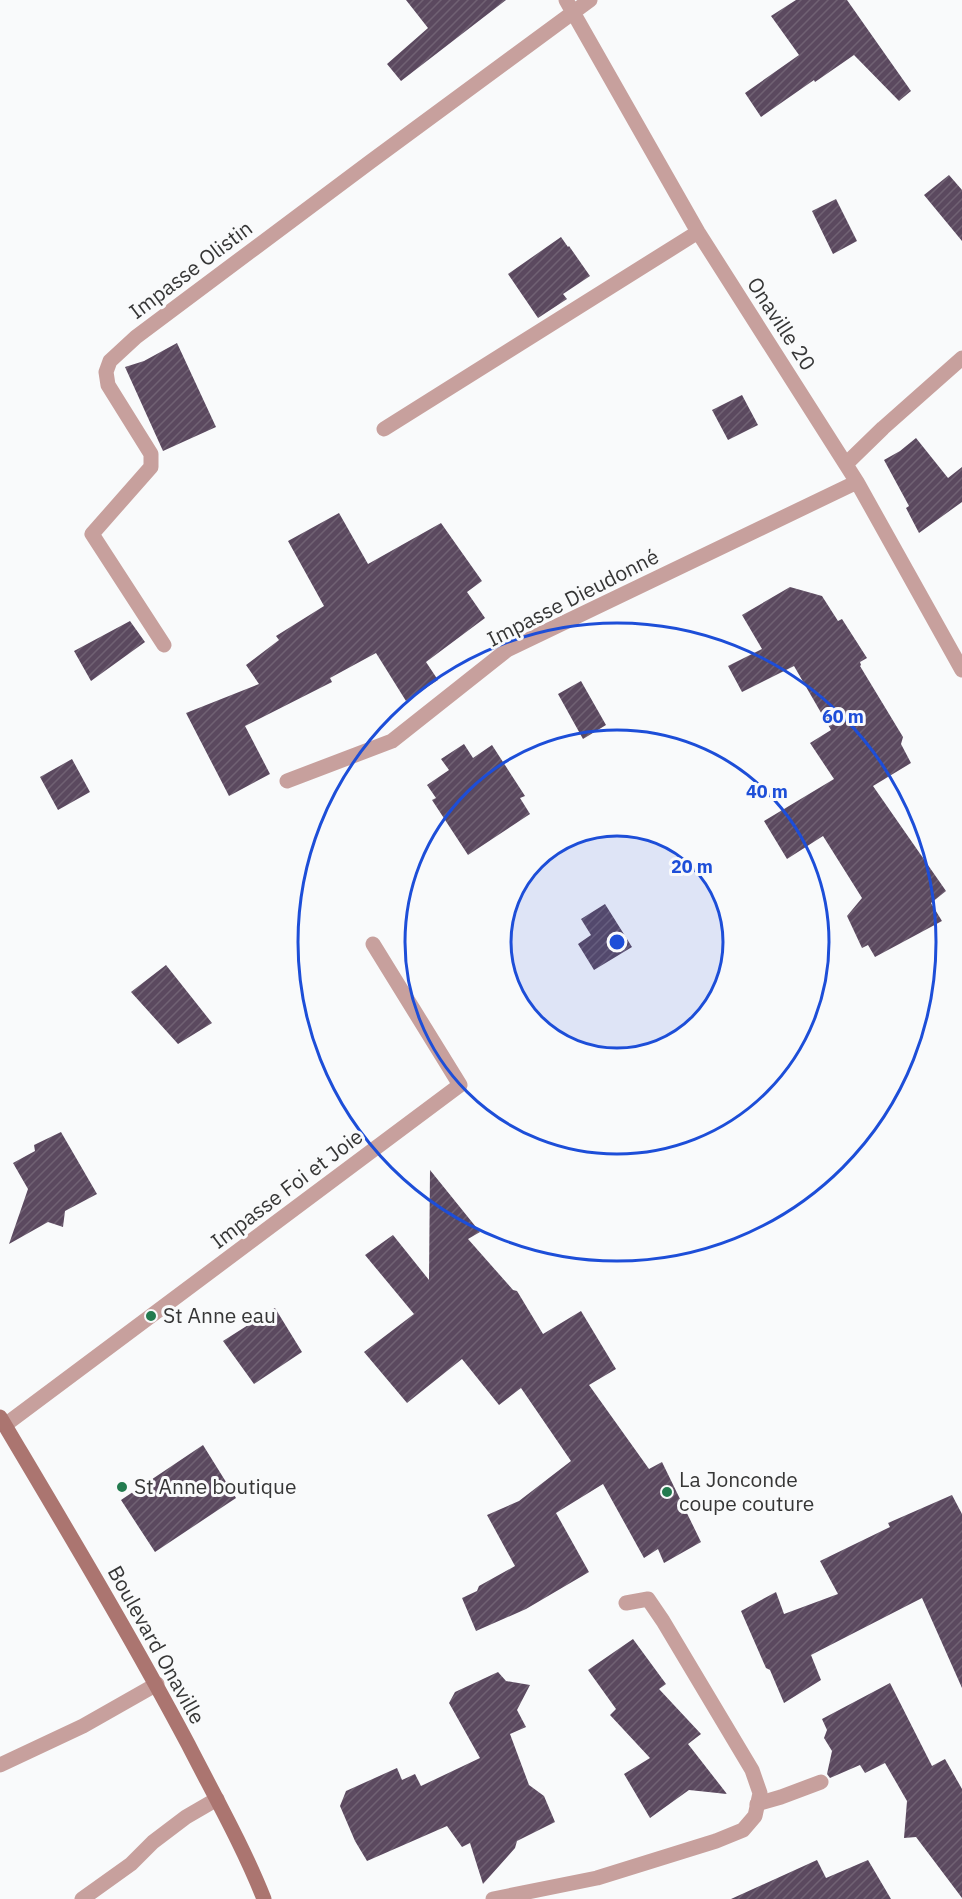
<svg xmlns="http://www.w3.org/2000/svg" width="962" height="1899" font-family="'IBM Plex Sans',sans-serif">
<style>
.building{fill:url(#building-hatch)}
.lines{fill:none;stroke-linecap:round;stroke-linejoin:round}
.lane{stroke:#c7a09d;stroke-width:15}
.street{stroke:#c7a09d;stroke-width:15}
.secondary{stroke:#ab7570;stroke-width:15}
.ring{fill:none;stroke:#1d4ed8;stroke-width:3}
.poi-dot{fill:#237b4f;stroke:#f9fafb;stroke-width:2}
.labels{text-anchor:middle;stroke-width:6;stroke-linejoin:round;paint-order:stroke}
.street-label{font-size:21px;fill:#363636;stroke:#f9fafb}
.poi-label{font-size:21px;fill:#363636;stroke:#f9fafb;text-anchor:start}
.centre{fill:#1d4ed8;stroke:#f9fafb;stroke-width:3}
.ring-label{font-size:18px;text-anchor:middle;font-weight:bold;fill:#1d4ed8;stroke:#f9fafb;stroke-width:6;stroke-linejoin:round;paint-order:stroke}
</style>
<defs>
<pattern id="building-hatch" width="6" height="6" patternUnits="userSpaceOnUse" patternTransform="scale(1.5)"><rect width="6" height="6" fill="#5b495f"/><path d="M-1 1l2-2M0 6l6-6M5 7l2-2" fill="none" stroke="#706173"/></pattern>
</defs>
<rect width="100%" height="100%" fill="#f9fafb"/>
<!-- building -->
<path class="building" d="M 406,0 L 506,0 L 401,81 L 387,64 L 428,28 Z
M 796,0 L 847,0 L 911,91 L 899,101 L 854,55 L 815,82 L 814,80 L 761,117 L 745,93 L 799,55 L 771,16 Z
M 949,175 L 962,190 L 962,241 L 924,195 Z
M 836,199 L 857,241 L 833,254 L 812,211 Z
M 561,237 L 568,247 L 569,246 L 590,276 L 563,294 L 567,299 L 538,318 L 508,274 Z
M 177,343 L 216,427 L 163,451 L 125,367 L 144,361 Z
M 742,395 L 758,425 L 728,440 L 712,410 Z
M 916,438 L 948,478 L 962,467 L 962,502 L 919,533 L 906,508 L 909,506 L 884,460 L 900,451 Z
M 339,513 L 368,564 L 441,523 L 482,581 L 467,592 L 485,618 L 426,662 L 438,680 L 406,701 L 376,653 L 330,678 L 332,682 L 245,726 L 270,774 L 229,796 L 186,713 L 259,684 L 246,665 L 279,640 L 276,636 L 324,606 L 288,541 Z
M 790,587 L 822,596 L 838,621 L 842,619 L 867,658 L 860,662 L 861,665 L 860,666 L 903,737 L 901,744 L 911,763 L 873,786 L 946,891 L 931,903 L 942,921 L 875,957 L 868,945 L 862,948 L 847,916 L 862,898 L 823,836 L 787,859 L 764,821 L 834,779 L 810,743 L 831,730 L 794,666 L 742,692 L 728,666 L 762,649 L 742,615 Z
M 130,621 L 145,642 L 91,681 L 74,651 Z
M 581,681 L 606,725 L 583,739 L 558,694 Z
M 464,744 L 473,758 L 492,745 L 525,796 L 520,798 L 530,814 L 468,855 L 432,800 L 436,798 L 427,785 L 449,770 L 441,759 Z
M 72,759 L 90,792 L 58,810 L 40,777 Z
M 605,904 L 632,947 L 594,970 L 578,944 L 591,935 L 581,919 Z
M 166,965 L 212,1023 L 178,1044 L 131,992 Z
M 61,1132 L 97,1194 L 65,1211 L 63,1227 L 48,1222 L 9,1244 L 28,1189 L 13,1163 L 35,1151 L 34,1145 Z
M 430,1170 L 480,1232 L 468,1239 L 513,1290 L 517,1291 L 543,1334 L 581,1311 L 616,1369 L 589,1385 L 649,1469 L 662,1462 L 701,1542 L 664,1563 L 658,1549 L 644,1558 L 603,1484 L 556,1513 L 589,1572 L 526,1609 L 476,1631 L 462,1598 L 477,1591 L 479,1586 L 515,1566 L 487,1515 L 519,1501 L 571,1461 L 521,1388 L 499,1405 L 462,1359 L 407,1403 L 364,1352 L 414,1314 L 365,1255 L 393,1235 L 429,1280 Z
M 275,1308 L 302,1352 L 254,1384 L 223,1341 Z
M 203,1445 L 236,1498 L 155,1552 L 121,1500 Z
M 952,1495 L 962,1514 L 962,1688 L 922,1598 L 811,1655 L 821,1680 L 784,1703 L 770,1670 L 766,1668 L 741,1611 L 776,1592 L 784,1614 L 838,1594 L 820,1561 L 890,1527 L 888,1523 Z
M 633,1639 L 666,1684 L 659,1689 L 701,1734 L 688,1744 L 727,1794 L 689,1790 L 650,1818 L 624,1774 L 650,1758 L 610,1715 L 616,1709 L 588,1670 Z
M 498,1672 L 506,1681 L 530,1685 L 517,1710 L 526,1727 L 510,1734 L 529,1785 L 544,1796 L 555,1822 L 517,1841 L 515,1848 L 483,1884 L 470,1843 L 462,1847 L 447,1826 L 367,1861 L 355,1841 L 340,1806 L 346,1791 L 397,1768 L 402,1780 L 415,1774 L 421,1786 L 480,1758 L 449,1703 L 455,1692 Z
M 890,1683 L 932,1766 L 945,1759 L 962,1789 L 962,1898 L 916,1837 L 904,1838 L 907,1801 L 885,1763 L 865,1773 L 860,1765 L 830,1778 L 827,1774 L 832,1751 L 824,1738 L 827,1730 L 822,1719 Z
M 817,1860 L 826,1878 L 868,1860 L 891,1899 L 731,1899 Z"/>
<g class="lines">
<!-- lane -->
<path class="lane" d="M 757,1804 L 781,1797 L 821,1782
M 82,1899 L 131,1864 L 153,1842 L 186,1817 L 217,1799"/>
<!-- street -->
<path class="street" d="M 566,0 L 698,232 L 857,482 L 962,670
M 384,429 L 698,232
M 846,464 L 883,428 L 962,358
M 164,645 L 92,534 L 151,467 L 151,454 L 108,385 L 106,372 L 110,361 L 136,337 L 370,162 L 590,0
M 287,781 L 392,741 L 507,650 L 857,482
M 5,1425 L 460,1085 L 373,944
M 0,1765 L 83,1726 L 157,1684
M 493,1899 L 597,1878 L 716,1841 L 743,1830 L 755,1816 L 760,1793 L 752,1770 L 663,1621 L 648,1599 L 626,1603"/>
<!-- secondary -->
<path class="secondary" d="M 0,1417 C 64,1525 129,1633 188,1744 C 214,1795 243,1846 264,1899"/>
</g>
<!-- distance rings -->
<circle cx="617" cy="942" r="106" fill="#1d4ed8" fill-opacity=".12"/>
<g class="ring">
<circle cx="617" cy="942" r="106"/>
<circle cx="617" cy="942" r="212"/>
<circle cx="617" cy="942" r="319"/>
</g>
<!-- markers -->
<g class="poi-dot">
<circle cx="151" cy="1316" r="6"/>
<circle cx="122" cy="1487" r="6"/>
<circle cx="667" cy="1492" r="6"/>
</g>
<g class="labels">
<!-- street labels -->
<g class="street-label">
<text transform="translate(191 270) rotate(-37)" y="7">Impasse Olistin</text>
<text transform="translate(781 324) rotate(57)" y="7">Onaville 20</text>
<text transform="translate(573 598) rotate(-27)" y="7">Impasse Dieudonné</text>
<text transform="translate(287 1189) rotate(-37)" y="7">Impasse Foi et Joie</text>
<text transform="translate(156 1645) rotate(61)" y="7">Boulevard Onaville</text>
</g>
<!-- poi labels -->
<g class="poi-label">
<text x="163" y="1323">St Anne eau</text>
<text x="679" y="1487">La Jonconde<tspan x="679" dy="24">coupe couture</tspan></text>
<text x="134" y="1494">St Anne boutique</text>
</g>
</g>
<circle cx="617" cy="942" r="9" class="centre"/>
<g class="ring-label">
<text x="843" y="723">60 m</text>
<text x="767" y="798">40 m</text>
<text x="692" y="873">20 m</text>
</g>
</svg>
